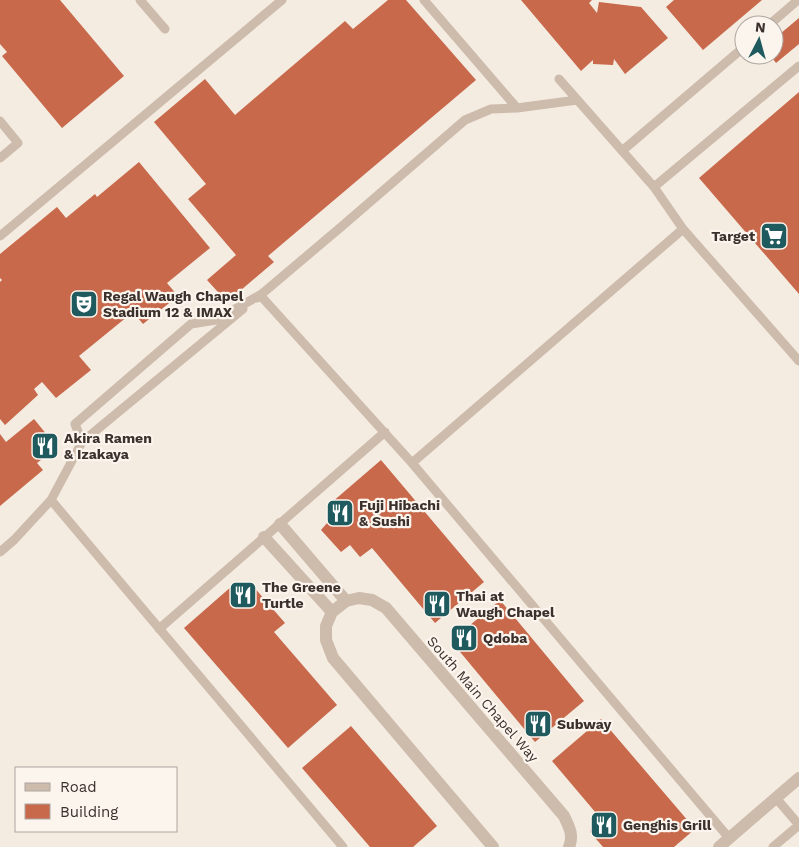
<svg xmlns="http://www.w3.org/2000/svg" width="799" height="847" font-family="'Work Sans',sans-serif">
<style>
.building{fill:#c8694b}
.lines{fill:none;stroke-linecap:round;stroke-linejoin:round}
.service{stroke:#cdbbac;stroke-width:9}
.minor{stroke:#cdbbac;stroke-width:12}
.labels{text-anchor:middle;stroke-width:4.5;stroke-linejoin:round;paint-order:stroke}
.poi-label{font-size:14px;font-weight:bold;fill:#3b302b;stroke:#fbf5ee;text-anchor:start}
.street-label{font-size:14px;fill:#3b302b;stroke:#fbf5ee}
</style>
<rect width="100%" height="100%" fill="#f4ebe1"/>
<!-- building -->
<path class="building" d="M 0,0 L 60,0 L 124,76 L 62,128 L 2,56 L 7,52 L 0,44 Z
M 388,0 L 406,0 L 476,80 L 268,256 L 274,262 L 227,302 L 207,280 L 236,255 L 188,199 L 206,184 L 154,122 L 205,79 L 235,115 L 345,21 L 353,29 Z
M 521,0 L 592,0 L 589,3 L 597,13 L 599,2 L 641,7 L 668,38 L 625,74 L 614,59 L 613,65 L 593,64 L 593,60 L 581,71 Z
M 674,0 L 762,0 L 703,50 L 666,7 Z
M 799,18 L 799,44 L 776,63 L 770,55 L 774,55 L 774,39 Z
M 799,92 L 799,294 L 699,178 Z
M 139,162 L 210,248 L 167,283 L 178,296 L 143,324 L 133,312 L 79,356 L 91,370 L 56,398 L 42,382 L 34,389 L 38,395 L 5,425 L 0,419 L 0,282 L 2,280 L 0,278 L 0,254 L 57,207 L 66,218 L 95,194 L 97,197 Z
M 34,419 L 57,447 L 37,463 L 43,470 L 0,506 L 0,434 L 6,442 Z
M 381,460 L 484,582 L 435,623 L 372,548 L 360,557 L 350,545 L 341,552 L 321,530 L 328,522 L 331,503 Z
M 232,586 L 253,586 L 285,623 L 274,632 L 337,705 L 288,748 L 184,628 Z
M 500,600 L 584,701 L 535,742 L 451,641 Z
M 601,719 L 695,829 L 674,847 L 603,847 L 590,832 L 596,813 L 552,761 Z
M 351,726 L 437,826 L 413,847 L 370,847 L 302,768 Z"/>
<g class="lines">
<!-- service -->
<path class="service" d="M 140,0 L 165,29
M 424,0 L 517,108
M 769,25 L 798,0
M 559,79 L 654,187 L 683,229 L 799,361
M 0,121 L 18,143 L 0,158
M 622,151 L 744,47
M 654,187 L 799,66
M 0,236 L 282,0
M 257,298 L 341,227 L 465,120 L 491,109 L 517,108 L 577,100
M 82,442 L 75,424 L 191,324 L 216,320 L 260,295 L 412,463 L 729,838
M 412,463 L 683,229
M 51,500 L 343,847
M 0,552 L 14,540 L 51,500 L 82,442 L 243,309
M 159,629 L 385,432
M 776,798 L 799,825
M 773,847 L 799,825"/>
<!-- minor -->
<path class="minor" d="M 280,524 L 346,601
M 264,537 L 332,612
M 493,847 L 333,658 L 326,640 L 326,626 L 332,612 L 346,601 L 359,598 L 372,600 L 386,608 L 564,816 C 569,827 574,835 569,847
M 719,847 L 799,778"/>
</g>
<!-- icons -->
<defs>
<g id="supermarket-square" transform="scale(1.4375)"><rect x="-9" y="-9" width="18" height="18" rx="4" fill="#1f5a5e" stroke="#fbf5ee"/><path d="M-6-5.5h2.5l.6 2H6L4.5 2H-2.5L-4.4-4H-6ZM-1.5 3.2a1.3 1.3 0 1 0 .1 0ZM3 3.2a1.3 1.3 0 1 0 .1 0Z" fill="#fff"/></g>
<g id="theatre-square" transform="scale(1.4375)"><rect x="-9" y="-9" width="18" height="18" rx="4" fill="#1f5a5e" stroke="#fbf5ee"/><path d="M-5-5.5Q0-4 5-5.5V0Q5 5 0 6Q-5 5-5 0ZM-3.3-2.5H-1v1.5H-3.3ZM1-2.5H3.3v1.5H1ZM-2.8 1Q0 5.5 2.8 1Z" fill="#fff"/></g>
<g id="restaurant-square" transform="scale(1.4375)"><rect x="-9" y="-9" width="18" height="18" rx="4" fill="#1f5a5e" stroke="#fbf5ee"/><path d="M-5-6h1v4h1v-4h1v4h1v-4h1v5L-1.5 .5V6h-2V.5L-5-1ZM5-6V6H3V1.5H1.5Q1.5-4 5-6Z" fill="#fff"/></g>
</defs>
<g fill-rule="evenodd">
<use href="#supermarket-square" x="774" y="236"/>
<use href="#theatre-square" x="84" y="304"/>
<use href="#restaurant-square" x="45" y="446"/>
<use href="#restaurant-square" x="340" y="513"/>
<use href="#restaurant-square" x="243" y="595"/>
<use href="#restaurant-square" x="437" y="604"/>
<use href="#restaurant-square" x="464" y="638"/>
<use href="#restaurant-square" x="538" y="724"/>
<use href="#restaurant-square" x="604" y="825"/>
</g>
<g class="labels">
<!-- poi labels -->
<g class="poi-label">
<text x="755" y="241" text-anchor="end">Target</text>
<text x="103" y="301">Regal Waugh Chapel<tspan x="103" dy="16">Stadium 12 &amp; IMAX</tspan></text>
<text x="64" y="443">Akira Ramen<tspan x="64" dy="16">&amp; Izakaya</tspan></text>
<text x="359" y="510">Fuji Hibachi<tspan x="359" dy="16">&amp; Sushi</tspan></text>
<text x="262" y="592">The Greene<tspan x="262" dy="16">Turtle</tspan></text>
<text x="456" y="601">Thai at<tspan x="456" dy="16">Waugh Chapel</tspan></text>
<text x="483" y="643">Qdoba</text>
<text x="557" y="729">Subway</text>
<text x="623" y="830">Genghis Grill</text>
</g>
<!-- street labels -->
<g class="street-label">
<text transform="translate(483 699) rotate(49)" y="5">South Main Chapel Way</text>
</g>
</g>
<!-- legend -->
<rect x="15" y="767" width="162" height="65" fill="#fbf5ee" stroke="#aea6a0"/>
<rect x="25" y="783" width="25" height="8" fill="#cdbbac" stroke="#aea6a0"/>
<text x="60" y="792" font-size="15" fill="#3b302b">Road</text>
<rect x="25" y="804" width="25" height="15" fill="#c8694b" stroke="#aea6a0"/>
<text x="60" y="817" font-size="15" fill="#3b302b">Building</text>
<!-- north arrow -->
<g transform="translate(759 40) rotate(6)"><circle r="24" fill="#fbf5ee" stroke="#aea6a0"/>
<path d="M0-4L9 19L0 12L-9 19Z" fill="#1f5a5e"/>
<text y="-8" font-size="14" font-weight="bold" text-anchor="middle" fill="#3b302b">N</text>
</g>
</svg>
